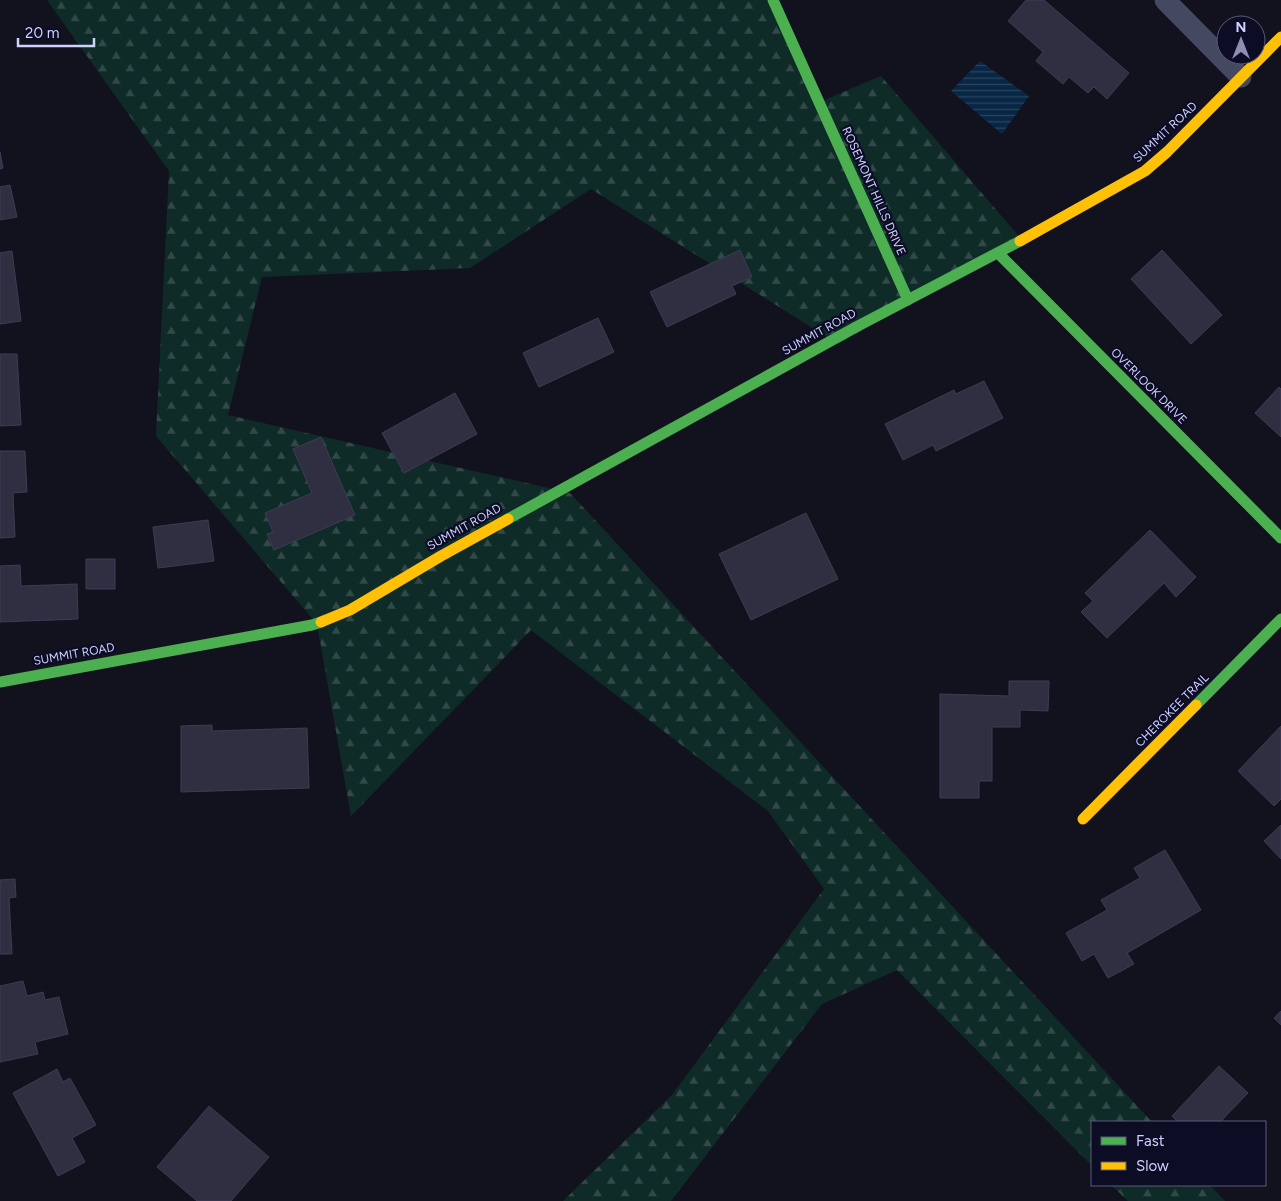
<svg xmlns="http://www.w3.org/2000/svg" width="1281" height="1201" font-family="Figtree,sans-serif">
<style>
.forest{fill:url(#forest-firs)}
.water{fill:url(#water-rules)}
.building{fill:#302f42;stroke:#3c3c54}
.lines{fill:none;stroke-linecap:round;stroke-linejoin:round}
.street{stroke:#454861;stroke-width:21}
.fast{stroke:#4caf50;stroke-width:11}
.slow{stroke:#ffc107;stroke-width:11}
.labels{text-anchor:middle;stroke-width:4.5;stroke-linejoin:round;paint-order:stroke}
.street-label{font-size:12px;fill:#cfd1ff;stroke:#0c0c25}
</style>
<defs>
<pattern id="forest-firs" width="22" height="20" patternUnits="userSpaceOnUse" patternTransform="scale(1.25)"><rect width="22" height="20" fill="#0f2b28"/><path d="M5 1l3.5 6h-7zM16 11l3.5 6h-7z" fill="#314948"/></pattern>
<pattern id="water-rules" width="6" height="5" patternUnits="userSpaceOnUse" patternTransform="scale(1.25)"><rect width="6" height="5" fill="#072745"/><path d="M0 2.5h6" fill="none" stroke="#2a4561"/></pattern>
</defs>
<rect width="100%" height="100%" fill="#12121f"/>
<!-- forest -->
<path class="forest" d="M 47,0 L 767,0 L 820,102 L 881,76 L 1022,240 L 838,344 L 591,189 L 470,268 L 262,277 L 228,415 L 570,493 L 1152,1122 L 1092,1122 L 1092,1166 L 897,970 L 822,1004 L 671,1201 L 563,1201 L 672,1095 L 824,889 L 768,811 L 531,630 L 351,816 L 317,624 L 156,436 L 169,171 Z
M 1111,1185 L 1210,1185 L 1225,1201 L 1128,1201 Z"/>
<!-- water -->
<path class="water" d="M 980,61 L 1029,96 L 1002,134 L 951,91 Z"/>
<!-- building -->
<path class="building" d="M 1026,0 L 1044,0 L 1129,73 L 1107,99 L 1094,87 L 1088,93 L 1069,77 L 1063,84 L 1036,61 L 1043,52 L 1008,21 Z
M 0,152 L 3,168 L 0,169 Z
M 10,185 L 17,217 L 0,220 L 0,187 Z
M 740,250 L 752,277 L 732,286 L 736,294 L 667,327 L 650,292 Z
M 1162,250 L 1222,315 L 1191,344 L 1131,279 Z
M 12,251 L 21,321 L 0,324 L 0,253 Z
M 598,318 L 614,352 L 539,387 L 523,353 Z
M 0,354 L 17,354 L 21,425 L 0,426 Z
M 984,381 L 1003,418 L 936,451 L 933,445 L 903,460 L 885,424 L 954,390 L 956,394 Z
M 1279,387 L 1281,389 L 1281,437 L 1255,413 Z
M 455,393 L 477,434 L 404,473 L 382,433 Z
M 321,437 L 355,515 L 274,550 L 267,534 L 273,532 L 265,513 L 312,493 L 293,449 Z
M 0,451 L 25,451 L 27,492 L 13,493 L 15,537 L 0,538 Z
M 806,513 L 838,579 L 751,620 L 719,554 Z
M 208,520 L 214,561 L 158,568 L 153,527 Z
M 1150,530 L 1196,577 L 1176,597 L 1164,583 L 1107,638 L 1081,612 L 1093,601 L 1085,593 Z
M 86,559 L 115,559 L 115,589 L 86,589 Z
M 20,565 L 21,586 L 77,584 L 78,619 L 0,622 L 0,566 Z
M 1009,681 L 1049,681 L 1048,711 L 1020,710 L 1020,727 L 992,727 L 992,781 L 979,781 L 979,798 L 940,798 L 940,694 L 1009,696 Z
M 212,725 L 212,731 L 307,728 L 309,788 L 181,792 L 181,726 Z
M 1281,726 L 1281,799 L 1274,806 L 1238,771 Z
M 1281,825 L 1281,859 L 1264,841 Z
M 1165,850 L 1201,910 L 1127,953 L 1134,964 L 1108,978 L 1094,954 L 1082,961 L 1066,933 L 1107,910 L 1101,900 L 1140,878 L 1134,868 Z
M 15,879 L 16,897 L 9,898 L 12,954 L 0,954 L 0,880 Z
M 23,981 L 27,996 L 43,992 L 45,1000 L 59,997 L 68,1034 L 35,1042 L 38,1054 L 0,1062 L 0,986 Z
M 1281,1011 L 1281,1025 L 1274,1018 Z
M 1219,1066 L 1248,1093 L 1220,1122 L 1178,1122 L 1172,1116 Z
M 57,1069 L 63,1082 L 70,1078 L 96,1125 L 72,1138 L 85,1162 L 58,1176 L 13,1093 Z
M 209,1106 L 269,1157 L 231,1201 L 197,1201 L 157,1167 Z"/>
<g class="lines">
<!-- street -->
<path class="street" d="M 1165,0 L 1241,77"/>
<!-- fast -->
<path class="fast" d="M 773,0 L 908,300
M 998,253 L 1281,538
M 508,519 L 856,327 L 1020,241
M 0,682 L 312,625 L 321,622
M 1196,705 L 1281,619"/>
<!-- slow -->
<path class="slow" d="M 1020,241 L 1145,171 L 1167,152 L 1281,37
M 321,622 L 350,610 L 441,556 L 508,519
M 1083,819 L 1196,705"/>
</g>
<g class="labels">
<!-- street labels -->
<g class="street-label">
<text transform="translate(1165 132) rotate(-43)" y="4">SUMMIT ROAD</text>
<text transform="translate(874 191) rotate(66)" y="4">ROSEMONT HILLS DRIVE</text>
<text transform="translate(819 332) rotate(-29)" y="4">SUMMIT ROAD</text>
<text transform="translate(1149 386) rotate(45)" y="4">OVERLOOK DRIVE</text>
<text transform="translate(464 527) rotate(-29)" y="4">SUMMIT ROAD</text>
<text transform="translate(74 654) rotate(-10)" y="4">SUMMIT ROAD</text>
<text transform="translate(1172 710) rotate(-45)" y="4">CHEROKEE TRAIL</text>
</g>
</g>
<!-- legend -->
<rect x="1091" y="1121" width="175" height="65" fill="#0c0c25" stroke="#5a5b7c"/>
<rect x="1101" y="1137" width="25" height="8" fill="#4caf50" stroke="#5a5b7c"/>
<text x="1136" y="1146" font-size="15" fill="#cfd1ff">Fast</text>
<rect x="1101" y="1162" width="25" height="8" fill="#ffc107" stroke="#5a5b7c"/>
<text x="1136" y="1171" font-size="15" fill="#cfd1ff">Slow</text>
<!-- north arrow -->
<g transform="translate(1241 40)"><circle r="24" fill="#0c0c25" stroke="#5a5b7c"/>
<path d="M0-4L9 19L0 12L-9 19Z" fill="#8d8eb1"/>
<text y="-8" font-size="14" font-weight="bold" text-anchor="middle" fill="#cfd1ff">N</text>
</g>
<!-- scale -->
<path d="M18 38v8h76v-8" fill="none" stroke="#cfd1ff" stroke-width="2.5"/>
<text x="25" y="38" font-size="15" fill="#cfd1ff" stroke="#0c0c25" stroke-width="4" paint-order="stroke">20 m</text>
</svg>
